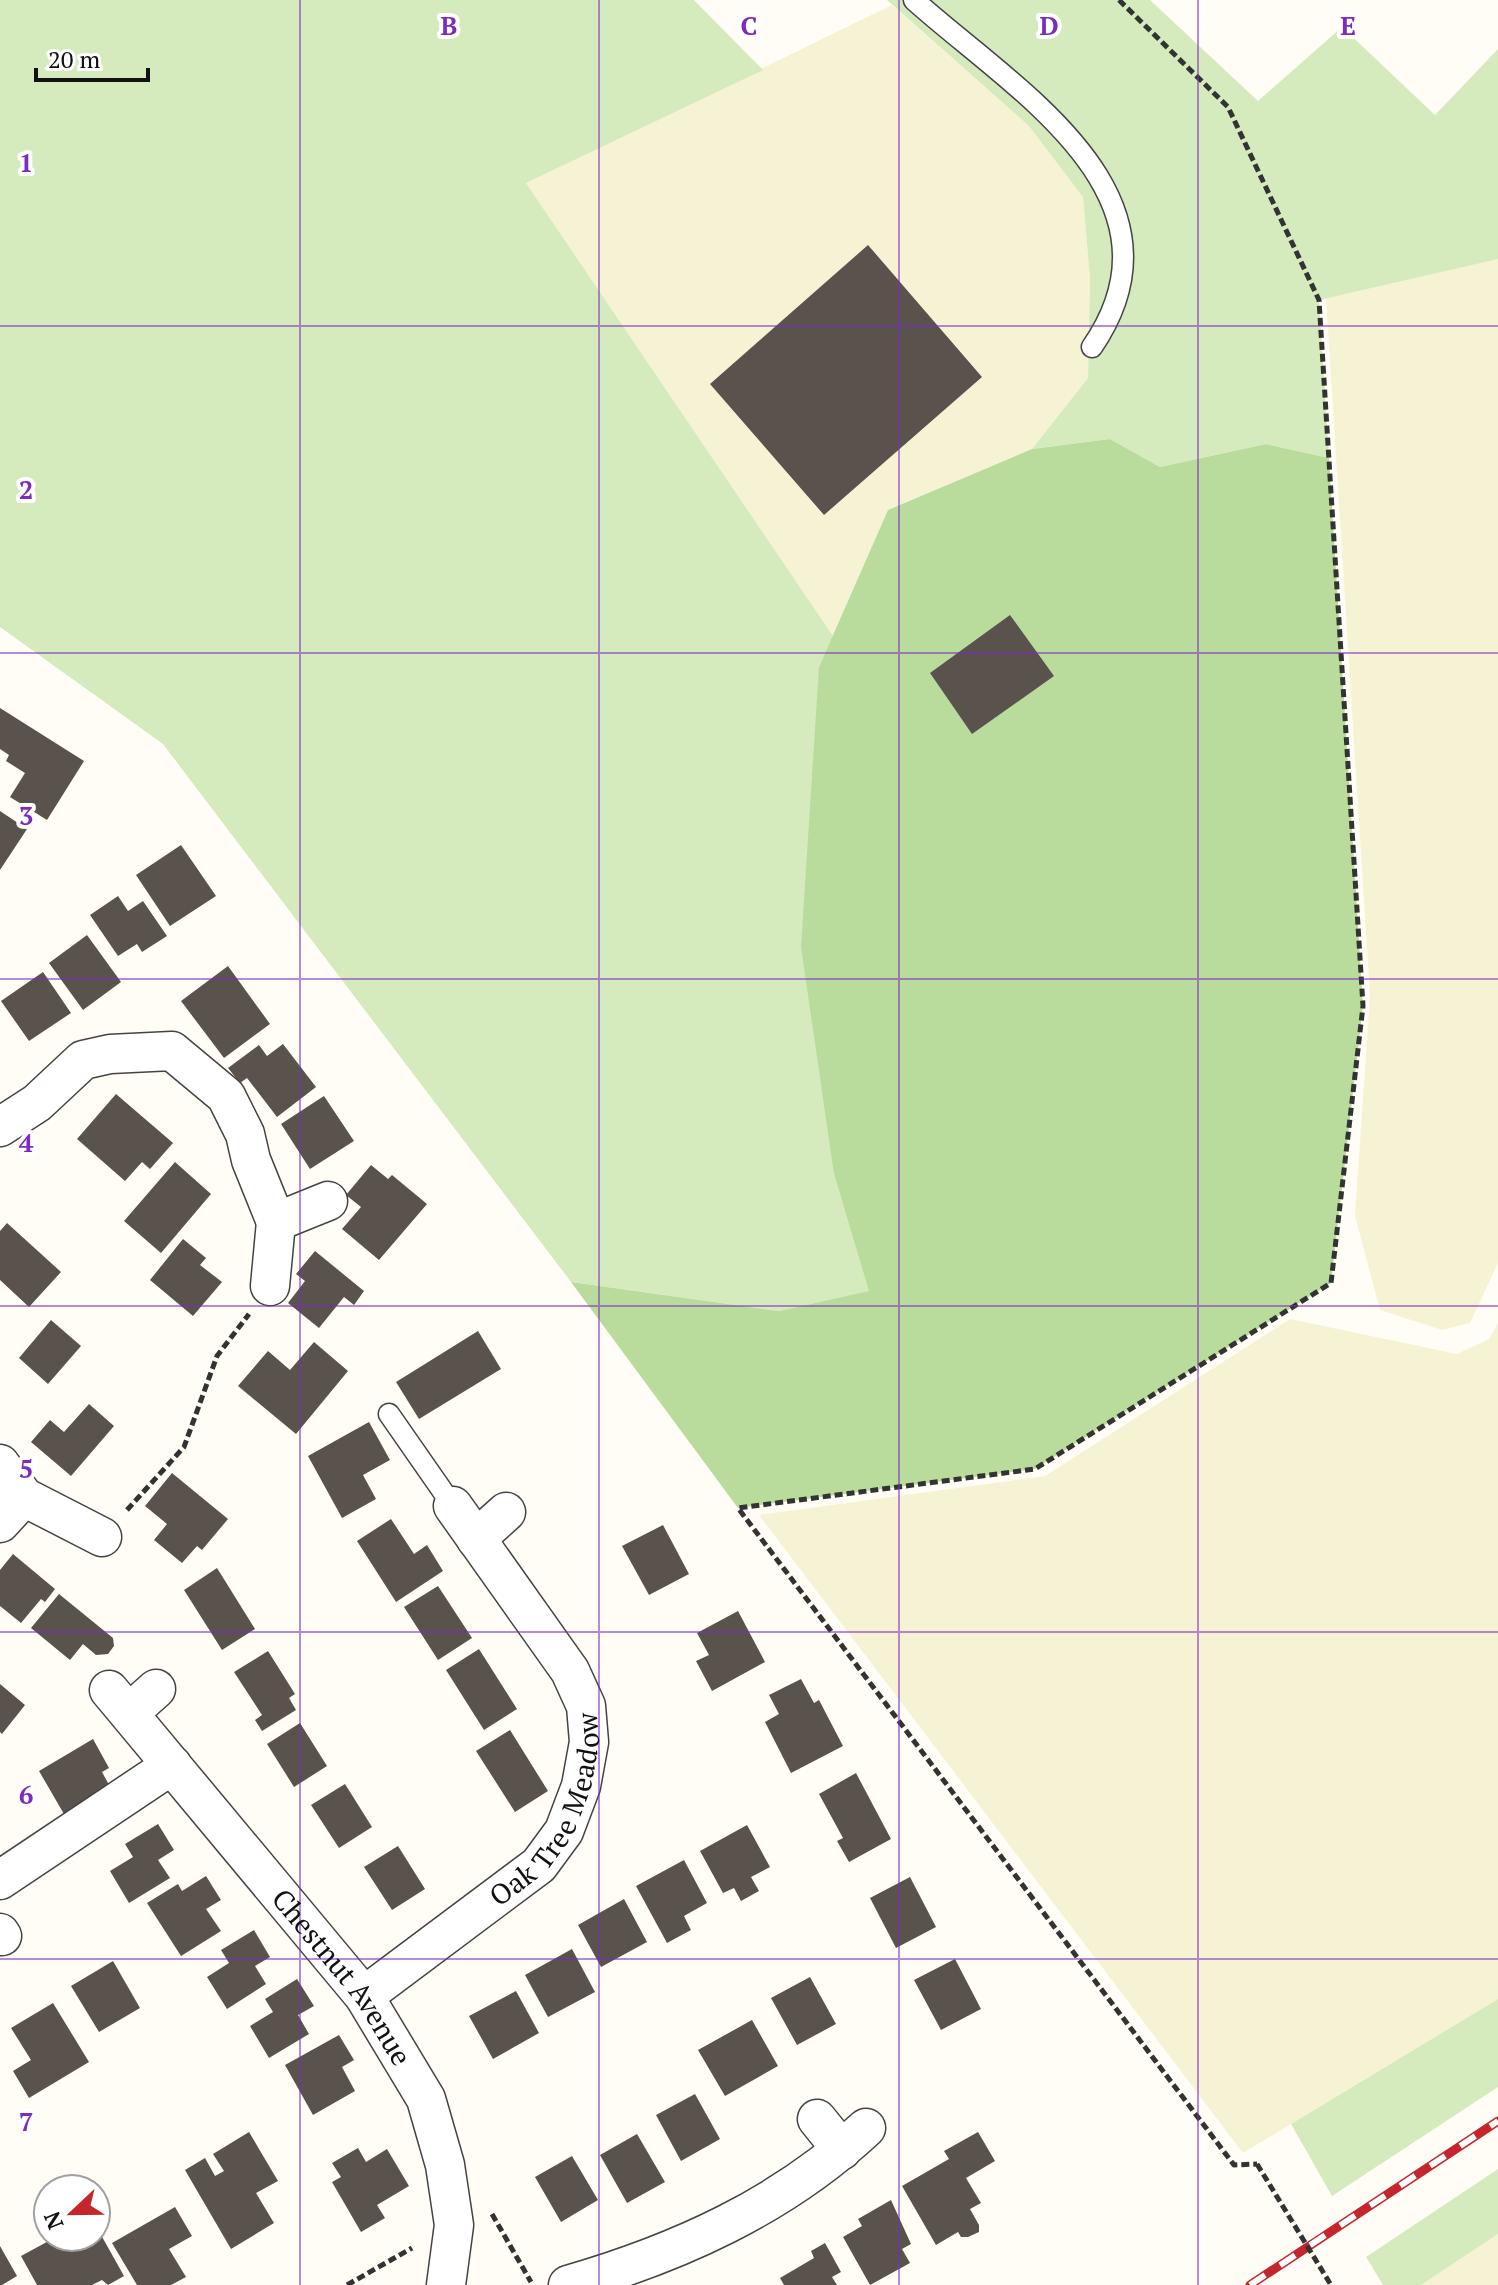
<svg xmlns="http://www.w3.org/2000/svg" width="1498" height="2285" font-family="'PT Serif',serif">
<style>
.farmland{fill:#f6f3d4}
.green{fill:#d5ebbd}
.forest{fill:#b9dc9c}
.building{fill:#5a524d}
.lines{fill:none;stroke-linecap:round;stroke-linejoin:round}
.service-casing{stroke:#444;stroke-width:23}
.minor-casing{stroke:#444;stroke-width:41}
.path{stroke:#333;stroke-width:5;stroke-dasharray:8 4;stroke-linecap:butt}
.service{stroke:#fff;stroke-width:20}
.minor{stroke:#fff;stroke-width:38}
.rail-casing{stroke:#c4262e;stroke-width:9}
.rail{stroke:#fff;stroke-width:6;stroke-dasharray:18;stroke-linecap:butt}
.path-bridge{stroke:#333;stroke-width:5;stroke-dasharray:8 4;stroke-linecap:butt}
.grid{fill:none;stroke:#7b2cbf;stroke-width:2;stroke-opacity:0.55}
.labels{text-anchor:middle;stroke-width:8;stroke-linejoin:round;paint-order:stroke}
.street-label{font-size:28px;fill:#111;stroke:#fff}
.grid-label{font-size:26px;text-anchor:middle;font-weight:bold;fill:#7b2cbf;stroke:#fff;stroke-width:8;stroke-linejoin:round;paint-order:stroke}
</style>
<rect width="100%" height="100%" fill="#fffdf5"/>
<!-- farmland -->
<path class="farmland" d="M 892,5 L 1029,126 L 1083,196 L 1090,279 L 1088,378 L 1032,449 L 888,510 L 833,636 L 526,183 Z
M 1498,258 L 1498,1263 L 1470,1323 L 1442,1330 L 1380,1310 L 1355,1216 L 1370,996 L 1326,298 Z
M 1290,1319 L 1457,1354 L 1489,1339 L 1498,1323 L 1498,1999 L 1243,2153 L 759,1515 L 1045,1476 Z
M 1498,2234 L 1498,2285 L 1421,2285 Z"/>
<!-- green -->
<path class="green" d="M 0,0 L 694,0 L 763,70 L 526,183 L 833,636 L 819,667 L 834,1174 L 870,1291 L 779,1311 L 571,1282 L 163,744 L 0,627 Z
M 887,0 L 1150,0 L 1258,101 L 1342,27 L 1435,115 L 1498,49 L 1498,259 L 1319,300 L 1329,458 L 1266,444 L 1160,467 L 1110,439 L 1032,449 L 1088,378 L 1090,279 L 1083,197 L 1029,126 Z
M 1498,1999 L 1498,2087 L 1332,2196 L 1291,2124 Z
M 1498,2169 L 1498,2234 L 1421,2285 L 1383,2285 L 1366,2257 Z"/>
<!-- forest -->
<path class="forest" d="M 1110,439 L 1160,467 L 1266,444 L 1329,458 L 1363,1006 L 1331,1283 L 1035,1469 L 738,1508 L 571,1282 L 779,1311 L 869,1291 L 834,1174 L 801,947 L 819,667 L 888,510 L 1032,449 Z"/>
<!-- building -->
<path class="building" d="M 868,245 L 982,377 L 824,515 L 710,384 Z
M 1010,615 L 1054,676 L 972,734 L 930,673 Z
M 0,708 L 84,761 L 47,820 L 10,797 L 25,773 L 6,761 L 9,755 L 0,749 Z
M 0,811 L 27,829 L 0,870 Z
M 181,845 L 216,896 L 170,926 L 136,875 Z
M 118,896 L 128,911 L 143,901 L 167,936 L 142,952 L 137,944 L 118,956 L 90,915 Z
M 87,935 L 121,982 L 83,1010 L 49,963 Z
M 228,966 L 270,1024 L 224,1058 L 181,1001 Z
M 43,972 L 71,1013 L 29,1041 L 1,1001 Z
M 283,1044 L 316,1087 L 277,1117 L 247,1078 L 240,1083 L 228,1068 L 259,1045 L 267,1056 Z
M 116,1094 L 173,1143 L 150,1169 L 142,1162 L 125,1181 L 77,1139 Z
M 324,1096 L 354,1141 L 310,1169 L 281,1124 Z
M 175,1162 L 211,1194 L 161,1253 L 124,1221 Z
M 371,1165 L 388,1179 L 392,1175 L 427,1204 L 379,1260 L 342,1229 L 361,1207 L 346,1195 Z
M 7,1223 L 61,1272 L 29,1307 L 0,1280 L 0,1231 Z
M 183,1239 L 206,1258 L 200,1265 L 222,1282 L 193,1316 L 150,1280 Z
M 315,1251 L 364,1291 L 354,1305 L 344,1297 L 319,1328 L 288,1303 L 305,1281 L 296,1274 Z
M 51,1320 L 81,1346 L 48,1384 L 19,1358 Z
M 478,1331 L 501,1369 L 419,1419 L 396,1382 Z
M 314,1342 L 348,1371 L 296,1434 L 238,1386 L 268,1351 L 290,1370 Z
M 89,1404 L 114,1426 L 71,1476 L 31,1442 L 50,1420 L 64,1432 Z
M 369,1422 L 390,1460 L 363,1475 L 376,1499 L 342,1518 L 308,1456 Z
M 172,1473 L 228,1519 L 202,1550 L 197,1546 L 182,1563 L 154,1540 L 167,1524 L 145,1506 Z
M 391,1519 L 414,1554 L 427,1545 L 443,1571 L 396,1602 L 357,1541 Z
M 663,1525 L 689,1574 L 649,1595 L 622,1546 Z
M 13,1554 L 55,1589 L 45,1602 L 41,1599 L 21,1623 L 0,1606 L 0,1570 Z
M 217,1568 L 255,1629 L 222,1650 L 184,1590 Z
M 438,1586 L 472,1638 L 438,1660 L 404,1607 Z
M 59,1594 L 113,1638 L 114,1646 L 108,1654 L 96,1655 L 83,1644 L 70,1660 L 31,1628 Z
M 738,1611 L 765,1662 L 712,1691 L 696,1661 L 709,1655 L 697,1633 Z
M 479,1649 L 517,1709 L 484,1730 L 446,1670 Z
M 268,1651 L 295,1694 L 289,1698 L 296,1710 L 262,1731 L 255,1720 L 262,1715 L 234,1672 Z
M 801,1679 L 814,1703 L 819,1700 L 843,1746 L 791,1773 L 765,1722 L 779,1714 L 769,1695 Z
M 0,1684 L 25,1705 L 2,1734 L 0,1732 Z
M 300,1723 L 327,1766 L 294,1787 L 267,1744 Z
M 510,1730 L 548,1791 L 515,1812 L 476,1751 Z
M 93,1739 L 109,1768 L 102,1772 L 114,1794 L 68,1821 L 39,1771 Z
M 856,1773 L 891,1839 L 849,1862 L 837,1841 L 843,1838 L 819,1794 Z
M 345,1784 L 372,1827 L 339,1848 L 311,1805 Z
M 158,1824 L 174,1850 L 158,1860 L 170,1878 L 129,1903 L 110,1871 L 133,1857 L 125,1844 Z
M 747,1825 L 770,1867 L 751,1877 L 759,1891 L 741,1901 L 734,1888 L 723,1893 L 700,1851 Z
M 398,1846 L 425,1889 L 392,1910 L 364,1867 Z
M 684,1860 L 707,1903 L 684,1916 L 691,1930 L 667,1943 L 636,1886 Z
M 206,1876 L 221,1900 L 206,1909 L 221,1931 L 181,1956 L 147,1903 L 178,1884 L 182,1891 Z
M 910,1877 L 936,1927 L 896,1948 L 870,1898 Z
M 624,1899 L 647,1942 L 601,1967 L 578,1925 Z
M 254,1930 L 270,1957 L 255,1966 L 266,1984 L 227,2009 L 207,1977 L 229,1963 L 221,1950 Z
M 572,1949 L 595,1992 L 548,2017 L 525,1975 Z
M 955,1959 L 981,2009 L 941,2030 L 914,1980 Z
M 113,1961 L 140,2008 L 99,2032 L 71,1986 Z
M 810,1977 L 836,2024 L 797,2045 L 771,1998 Z
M 297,1979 L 314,2006 L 298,2015 L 309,2034 L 269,2058 L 250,2026 L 273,2012 L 265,1999 Z
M 516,1991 L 539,2033 L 493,2059 L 469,2016 Z
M 53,2003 L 89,2062 L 29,2098 L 13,2071 L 31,2060 L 11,2028 Z
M 752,2020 L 778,2066 L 725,2096 L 698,2050 Z
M 339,2035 L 354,2060 L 342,2067 L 355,2091 L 313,2115 L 285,2065 Z
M 695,2094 L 720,2139 L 681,2161 L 656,2115 Z
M 249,2132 L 278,2181 L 256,2193 L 274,2223 L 231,2249 L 185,2170 L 205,2158 L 215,2176 L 224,2171 L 213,2154 Z
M 978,2132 L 995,2161 L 966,2178 L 981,2203 L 970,2209 L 979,2225 L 979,2232 L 968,2237 L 961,2237 L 958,2232 L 936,2245 L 902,2186 L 949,2159 L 944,2151 Z
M 637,2134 L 665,2182 L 627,2203 L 600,2155 Z
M 358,2148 L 366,2162 L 387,2149 L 409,2186 L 377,2205 L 385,2218 L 361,2232 L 332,2182 L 341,2177 L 332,2163 Z
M 572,2156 L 598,2200 L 561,2222 L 535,2177 Z
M 891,2200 L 911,2244 L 902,2249 L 910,2263 L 870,2285 L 843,2237 L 862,2226 L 858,2219 Z
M 175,2207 L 192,2236 L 169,2249 L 186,2277 L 171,2285 L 137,2285 L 112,2243 Z
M 96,2226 L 124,2276 L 108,2285 L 102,2280 L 92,2285 L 37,2285 L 21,2256 L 56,2237 L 96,2237 Z
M 825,2243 L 841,2272 L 832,2277 L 837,2285 L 784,2285 L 780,2278 L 814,2258 L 811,2251 Z
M 0,2246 L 17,2276 L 2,2285 L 0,2285 Z"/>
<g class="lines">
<!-- service casing -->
<g class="service-casing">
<path id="service" d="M 914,0 C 1010,87 1197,194 1092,347
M 389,1414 L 453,1506"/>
</g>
<!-- minor casing -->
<g class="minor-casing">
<g id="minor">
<path d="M 0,1127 L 37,1103 L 83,1060 L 110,1054 L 172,1051 L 226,1096 L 245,1134 L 251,1160 L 276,1222"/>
<path d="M 270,1286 L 276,1222 L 328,1201"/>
<path d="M 0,1464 L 24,1497 L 102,1537"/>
<path d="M 0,1523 L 24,1497"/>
<path d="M 476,1539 L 506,1512"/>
<path id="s1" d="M 109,1690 L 364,1996 L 426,2099 L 445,2165 L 454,2225 L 446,2285"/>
<path d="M 129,1713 L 156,1689"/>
<path d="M 0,1880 L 172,1765"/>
<path d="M 0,1933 L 2,1936"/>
<path id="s2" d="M 364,1996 L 539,1865 L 564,1831 L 581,1786 L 589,1742 L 586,1706 L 570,1671 L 453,1506"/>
<path d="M 817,2119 L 842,2150"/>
<path d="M 568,2285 C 678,2253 781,2207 866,2128"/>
</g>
</g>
<!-- path -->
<path class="path" d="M 1119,0 L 1228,107 L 1319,300 L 1363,1006 L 1331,1283 L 1035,1469 L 738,1508 L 1234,2165 L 1257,2164
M 127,1510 L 184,1447 L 217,1356 L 249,1314
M 492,2214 L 531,2282
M 347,2285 L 412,2248"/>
<!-- service -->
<use href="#service" class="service"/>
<!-- minor -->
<use href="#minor" class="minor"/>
<!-- rail casing -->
<g class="rail-casing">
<path id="rail" d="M 1250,2285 L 1498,2121"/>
</g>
<!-- rail -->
<use href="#rail" class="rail"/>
<!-- path-bridge -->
<path class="path-bridge" d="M 1257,2164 L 1331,2285"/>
</g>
<!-- grid -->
<path class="grid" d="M 300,0 L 300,2285M 599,0 L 599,2285M 899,0 L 899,2285M 1198,0 L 1198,2285M 0,326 L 1498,326M 0,653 L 1498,653M 0,979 L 1498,979M 0,1306 L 1498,1306M 0,1632 L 1498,1632M 0,1959 L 1498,1959"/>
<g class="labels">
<!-- street labels -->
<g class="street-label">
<text dy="10" stroke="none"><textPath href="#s2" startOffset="272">Oak Tree Meadow</textPath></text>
<text dy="10" stroke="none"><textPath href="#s1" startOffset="370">Chestnut Avenue</textPath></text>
</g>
</g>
<g class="grid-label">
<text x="449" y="35">B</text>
<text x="749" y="35">C</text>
<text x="1049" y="35">D</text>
<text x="1348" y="35">E</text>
<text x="26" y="172">1</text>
<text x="26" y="499">2</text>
<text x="26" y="825">3</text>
<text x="26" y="1152">4</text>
<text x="26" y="1478">5</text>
<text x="26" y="1804">6</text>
<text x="26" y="2131">7</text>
</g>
<!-- north arrow -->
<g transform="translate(72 2213) rotate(248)"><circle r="38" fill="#ffffff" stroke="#a0a0a0" stroke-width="2"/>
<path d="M0-6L14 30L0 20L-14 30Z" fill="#c4262e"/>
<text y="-12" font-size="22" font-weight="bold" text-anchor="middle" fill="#111111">N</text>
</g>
<!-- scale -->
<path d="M36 68v12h112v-12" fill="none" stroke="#111111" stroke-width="4"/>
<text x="48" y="68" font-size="24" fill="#111111" stroke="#ffffff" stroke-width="6" paint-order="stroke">20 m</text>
</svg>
